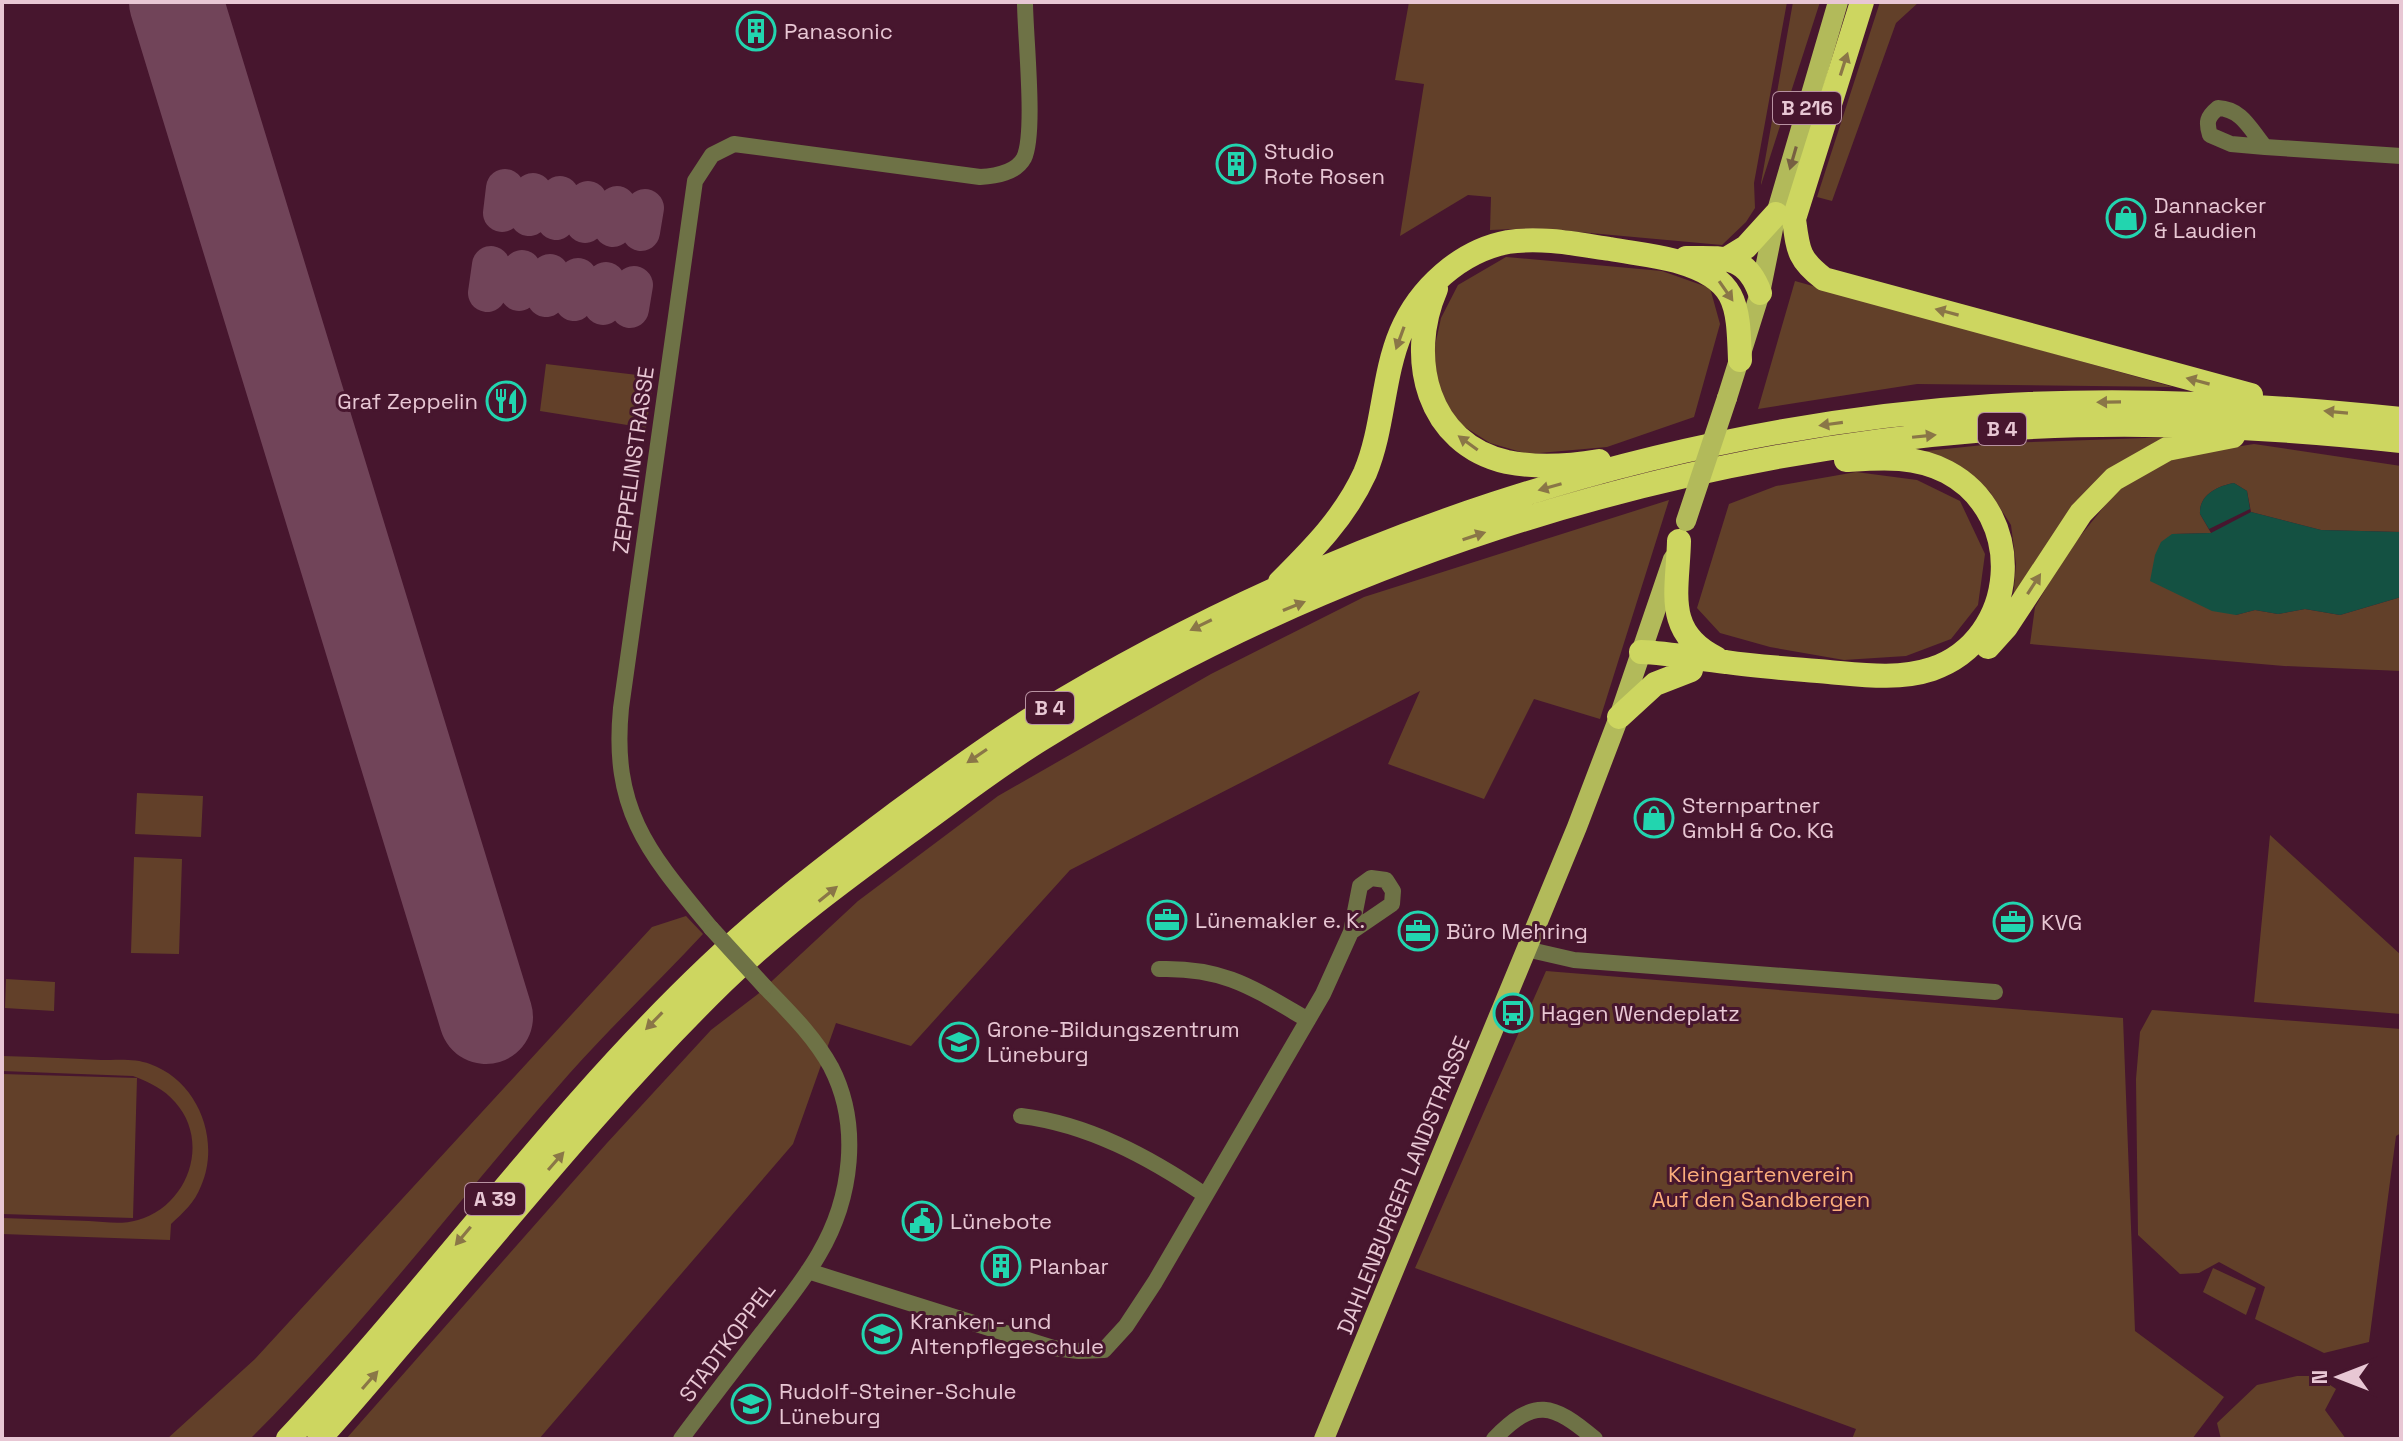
<svg xmlns="http://www.w3.org/2000/svg" width="2403" height="1441" font-family="'Space Grotesk',sans-serif">
<style>
.green{fill:#624029}
.water{fill:#145142}
.lines{fill:none;stroke-linecap:round;stroke-linejoin:round}
.taxiway{stroke:#714459;stroke-width:38}
.runway{stroke:#714459;stroke-width:94}
.minor{stroke:#6e7246;stroke-width:16}
.major{stroke:#b2ba5a;stroke-width:20}
.highway{stroke:#cdd660;stroke-width:24}
.minor-bridge{stroke:#6e7246;stroke-width:16}
.major-bridge{stroke:#b2ba5a;stroke-width:20}
.oneway{fill:#8a7647}
.oneway2{fill:#776042}
.labels{text-anchor:middle;stroke-width:6;stroke-linejoin:round;paint-order:stroke}
.shield{fill:#47162e;stroke:#b892a2;stroke-width:2}
.shield-label{font-size:20px;font-weight:bold;fill:#e8c7d4}
.poi-label{font-size:22px;fill:#e8c7d4;stroke:#47162e;text-anchor:start}
.street-label{font-size:22px;fill:#e8c7d4;stroke:#47162e}
.park-label{font-size:22px;fill:#fbad7b;stroke:#47162e}
</style>
<rect width="100%" height="100%" fill="#47162e"/>
<!-- green -->
<path class="green" d="M 1409,2 L 1787,2 L 1754,183 L 1755,208 L 1746,222 L 1722,245 L 1535,228 L 1490,230 L 1491,197 L 1468,195 L 1400,236 L 1424,84 L 1395,80 Z
M 1793,2 L 1820,2 L 1761,185 L 1761,183 Z
M 1880,2 L 1919,2 L 1896,23 L 1832,201 L 1817,197 Z
M 1506,257 L 1662,271 L 1710,288 L 1720,324 L 1694,417 L 1607,447 L 1528,454 L 1490,443 L 1460,424 L 1437,390 L 1434,350 L 1441,318 L 1458,285 Z
M 1795,281 L 2173,387 L 1917,384 L 1758,409 Z
M 546,364 L 654,377 L 646,428 L 540,411 Z
M 2175,437 L 2109,470 L 2013,600 L 2016,564 L 2011,525 L 1990,492 L 1966,471 L 1917,452 L 2002,443 Z
M 2254,444 L 2401,466 L 2401,532 L 2321,530 L 2251,512 L 2247,491 L 2234,483 C 2217,486 2199,495 2200,514 L 2211,533 L 2173,534 L 2236,615 L 2255,610 L 2278,614 L 2305,609 L 2340,615 L 2401,597 L 2401,671 L 2284,666 L 2030,644 L 2035,607 L 2065,555 L 2119,488 L 2171,457 Z
M 1856,472 L 1917,480 L 1960,501 L 1985,554 L 1978,605 L 1951,639 L 1906,656 L 1844,660 L 1770,647 L 1720,633 L 1697,608 L 1729,504 L 1776,486 Z
M 1669,500 L 1600,719 L 1534,699 L 1484,799 L 1388,764 L 1420,691 L 1070,870 L 911,1046 L 836,1023 L 793,1144 L 539,1439 L 346,1439 L 607,1143 L 711,1030 L 758,994 L 858,901 L 998,796 L 1211,674 L 1364,597 Z
M 137,793 L 203,796 L 201,837 L 135,834 Z
M 2270,835 L 2401,955 L 2401,1014 L 2254,1002 Z
M 134,857 L 182,859 L 179,954 L 131,953 Z
M 686,916 L 703,934 C 659,981 612,1026 569,1074 C 462,1195 365,1325 250,1439 L 167,1439 L 255,1359 L 652,927 Z
M 1546,971 L 2123,1018 L 2135,1331 L 2224,1397 L 2192,1439 L 1852,1439 L 1856,1429 L 1415,1268 Z
M 6,979 L 55,982 L 54,1011 L 5,1008 Z
M 2152,1010 L 2401,1029 L 2401,1133 L 2396,1136 L 2369,1342 L 2324,1353 L 2255,1319 L 2265,1287 L 2219,1262 L 2199,1273 L 2180,1274 L 2138,1235 L 2136,1079 L 2140,1032 Z
M 2,1056 C 35,1057 68,1058 101,1060 C 116,1060 135,1058 150,1064 C 198,1081 221,1140 201,1186 C 195,1202 183,1213 171,1224 L 170,1240 L 2,1234 L 2,1218 C 31,1219 60,1220 89,1221 C 105,1222 122,1225 138,1220 C 188,1206 211,1142 175,1102 C 164,1089 149,1082 133,1076 L 2,1071 Z
M 2,1074 L 137,1078 L 133,1218 L 2,1214 Z
M 2213,1268 L 2256,1288 L 2246,1315 L 2203,1292 Z
M 2297,1376 L 2317,1376 L 2336,1389 L 2325,1410 L 2346,1439 L 2221,1439 L 2217,1423 L 2257,1385 Z"/>
<!-- water -->
<path class="water" d="M 2234,483 L 2247,491 L 2250,509 L 2209,529 L 2200,514 C 2199,495 2217,486 2234,483 Z
M 2251,512 L 2321,530 L 2401,532 L 2401,597 L 2340,615 L 2305,609 L 2278,614 L 2255,610 L 2236,615 L 2212,611 L 2150,581 L 2155,555 L 2161,542 L 2172,534 L 2211,533 Z"/>
<g class="lines">
<!-- taxiway -->
<path class="taxiway" d="M 502,213 L 505,188
M 529,217 L 533,192
M 556,221 L 560,195
M 585,224 L 588,200
M 613,228 L 617,205
M 641,232 L 645,208
M 519,292 L 522,269
M 487,293 L 491,265
M 546,298 L 550,273
M 574,302 L 578,277
M 603,306 L 606,281
M 630,309 L 634,285"/>
<!-- runway -->
<path class="runway" d="M 176,2 L 486,1017"/>
<!-- minor -->
<path class="minor" d="M 2265,147 L 2231,144 L 2210,135 C 2206,122 2207,117 2218,108 C 2242,109 2250,129 2265,147 L 2401,156
M 711,928 C 649,853 611,811 621,708 L 695,181 L 712,155 L 734,144 L 980,177 C 996,176 1016,173 1024,158 C 1036,133 1025,35 1025,2
M 1526,949 L 1574,960 L 1995,992
M 1159,969 C 1224,967 1253,988 1308,1020
M 1021,1116 C 1088,1124 1149,1157 1205,1195
M 808,1271 L 1053,1348 L 1079,1351 L 1104,1350 L 1126,1326 L 1155,1282 L 1323,994 L 1351,932 L 1392,904 L 1393,891 L 1386,880 L 1371,878 L 1360,886 L 1351,932
M 681,1439 C 708,1403 735,1368 762,1333 C 782,1307 803,1282 819,1254 C 852,1198 861,1125 831,1067 C 814,1036 789,1012 765,987
M 1494,1439 C 1535,1397 1552,1403 1595,1439"/>
<!-- major -->
<path class="major" d="M 1727,398 L 1760,293 L 1776,214 L 1838,2
M 1324,1439 L 1577,827 L 1619,717 L 1673,559"/>
<!-- highway -->
<path class="highway" d="M 1862,2 L 1794,219 C 1798,250 1798,259 1824,279 L 2251,395
M 1686,258 C 1723,258 1746,254 1760,293
M 1728,258 L 1746,247 L 1776,214
M 1436,289 C 1406,358 1427,444 1507,462 C 1537,468 1569,466 1599,461
M 1679,541 C 1678,590 1663,632 1716,658
M 1280,582 C 1313,549 1345,517 1365,473 C 1384,428 1382,377 1401,332 C 1419,289 1460,251 1508,242 C 1542,237 1576,244 1610,249 C 1632,253 1654,255 1676,261 C 1737,279 1738,301 1740,360
M 1988,647 L 2006,627 L 2081,513 L 2114,479 L 2167,449 L 2233,436
M 1641,652 C 1670,653 1698,659 1726,662 C 1760,667 1795,669 1829,672 C 1863,675 1899,680 1932,669 C 2019,639 2028,515 1947,472 C 1914,455 1881,458 1846,460
M 1619,717 L 1655,684 L 1691,670
M 288,1439 C 433,1285 555,1112 709,966 C 766,912 828,864 891,817 C 938,783 984,748 1034,717 C 1322,541 1654,428 1992,406 C 2129,397 2265,405 2401,419
M 319,1439 C 352,1403 383,1365 415,1328 C 515,1211 612,1090 723,982 C 784,923 855,872 923,822 C 963,793 1002,763 1043,738 C 1326,563 1655,456 1986,430 C 2125,419 2263,426 2401,441"/>
<!-- minor-bridge -->
<path class="minor-bridge" d="M 711,928 L 765,987"/>
<!-- major-bridge -->
<path class="major-bridge" d="M 1686,521 L 1727,398"/>
</g>
<!-- one-way arrows -->
<defs><path id="oneway-solid" d="M-6-.8H1V-3.2L6.5 0L1 3.2V.8H-6Z" transform="scale(2)"/></defs>
<g class="oneway">
<use href="#oneway-solid" transform="translate(1844 64) rotate(-72)"/>
<use href="#oneway-solid" transform="translate(1726 291) rotate(55)"/>
<use href="#oneway-solid" transform="translate(1947 312) rotate(-165)"/>
<use href="#oneway-solid" transform="translate(1400 338) rotate(110)"/>
<use href="#oneway-solid" transform="translate(2198 381) rotate(-165)"/>
<use href="#oneway-solid" transform="translate(2109 402) rotate(179)"/>
<use href="#oneway-solid" transform="translate(2336 412) rotate(-175)"/>
<use href="#oneway-solid" transform="translate(1831 424) rotate(172)"/>
<use href="#oneway-solid" transform="translate(1924 436) rotate(-6)"/>
<use href="#oneway-solid" transform="translate(1468 443) rotate(-144)"/>
<use href="#oneway-solid" transform="translate(1550 487) rotate(164)"/>
<use href="#oneway-solid" transform="translate(1474 536) rotate(-18)"/>
<use href="#oneway-solid" transform="translate(2034 584) rotate(-57)"/>
<use href="#oneway-solid" transform="translate(1294 606) rotate(-22)"/>
<use href="#oneway-solid" transform="translate(1201 625) rotate(154)"/>
<use href="#oneway-solid" transform="translate(977 756) rotate(146)"/>
<use href="#oneway-solid" transform="translate(828 894) rotate(-39)"/>
<use href="#oneway-solid" transform="translate(654 1021) rotate(134)"/>
<use href="#oneway-solid" transform="translate(556 1161) rotate(-49)"/>
<use href="#oneway-solid" transform="translate(463 1236) rotate(130)"/>
<use href="#oneway-solid" transform="translate(370 1380) rotate(-49)"/>
</g>
<use class="oneway2" href="#oneway-solid" transform="translate(1793 158) rotate(106)"/>
<!-- icons -->
<defs>
<g id="building-ring" transform="scale(2)"><circle r="9.5" fill="#47162e" stroke="#22d5af" stroke-width="1.5"/><path d="M-4-6H4V6H1V3H-1V6H-4ZM-2.5-4.3h1.7v1.8h-1.7ZM.8-4.3h1.7v1.8H.8ZM-2.5-1h1.7V.8h-1.7ZM.8-1h1.7V.8H.8Z" fill="#22d5af"/></g>
<g id="shop-ring" transform="scale(2)"><circle r="9.5" fill="#47162e" stroke="#22d5af" stroke-width="1.5"/><path d="M-5-2.5h2.3a2.7 3.5 0 0 1 5.4 0H5L5.5 6h-11ZM-1.5-2.5h3a1.5 2.3 0 0 0-3 0Z" fill="#22d5af"/></g>
<g id="restaurant-ring" transform="scale(2)"><circle r="9.5" fill="#47162e" stroke="#22d5af" stroke-width="1.5"/><path d="M-5-6h1v4h1v-4h1v4h1v-4h1v5L-1.5 .5V6h-2V.5L-5-1ZM5-6V6H3V1.5H1.5Q1.5-4 5-6Z" fill="#22d5af"/></g>
<g id="office-ring" transform="scale(2)"><circle r="9.5" fill="#47162e" stroke="#22d5af" stroke-width="1.5"/><path d="M-6-3h4V-5.5h4V-3h4V5H-6ZM-1-4.5V-3h2v-1.5ZM-6 0V1H6V0Z" fill="#22d5af"/></g>
<g id="bus-ring" transform="scale(2)"><circle r="9.5" fill="#47162e" stroke="#22d5af" stroke-width="1.5"/><path d="M-5-6H5V4H4V6H2V4H-2V6H-4V4H-5ZM-3.5-4V0h7V-4ZM-3.5 1.2v1.5H-2V1.2ZM2 1.2v1.5H3.5V1.2Z" fill="#22d5af"/></g>
<g id="school-ring" transform="scale(2)"><circle r="9.5" fill="#47162e" stroke="#22d5af" stroke-width="1.5"/><path d="M0-5L7-2L0 1L-7-2ZM-4 1L0 2.5L4 1V4Q0 6-4 4Z" fill="#22d5af"/></g>
<g id="civic-ring" transform="scale(2)"><circle r="9.5" fill="#47162e" stroke="#22d5af" stroke-width="1.5"/><path d="M-.6-6.5H3V-4.5H.6V-3L4-1V1h2V6H-6V1h2V-1L-.6-3ZM-1.2 2.5V6h2.4V2.5Z" fill="#22d5af"/></g>
<g id="university-ring" transform="scale(2)"><circle r="9.5" fill="#47162e" stroke="#22d5af" stroke-width="1.5"/><path d="M0-5L7-2L0 1L-7-2ZM-4 1L0 2.5L4 1V4Q0 6-4 4Z" fill="#22d5af"/></g>
</defs>
<g fill-rule="evenodd">
<use href="#building-ring" x="756" y="31"/>
<use href="#building-ring" x="1236" y="164"/>
<use href="#shop-ring" x="2126" y="218"/>
<use href="#restaurant-ring" x="506" y="401"/>
<use href="#shop-ring" x="1654" y="818"/>
<use href="#office-ring" x="1167" y="920"/>
<use href="#office-ring" x="2013" y="922"/>
<use href="#office-ring" x="1418" y="931"/>
<use href="#bus-ring" x="1513" y="1013"/>
<use href="#school-ring" x="959" y="1042"/>
<use href="#civic-ring" x="922" y="1221"/>
<use href="#building-ring" x="1001" y="1266"/>
<use href="#university-ring" x="882" y="1334"/>
<use href="#school-ring" x="751" y="1404"/>
</g>
<g class="labels">
<!-- shield labels -->
<g class="shield">
<rect x="1773" y="92" width="68" height="32" rx="6"/>
<rect x="1978" y="413" width="48" height="32" rx="6"/>
<rect x="1026" y="692" width="48" height="32" rx="6"/>
<rect x="465" y="1183" width="60" height="32" rx="6"/>
</g>
<g class="shield-label">
<text x="1807" y="115">B 216</text>
<text x="2002" y="436">B 4</text>
<text x="1050" y="715">B 4</text>
<text x="495" y="1206">A 39</text>
</g>
<!-- poi labels -->
<g class="poi-label">
<text x="784" y="39">Panasonic</text>
<text x="1264" y="159">Studio<tspan x="1264" dy="25">Rote Rosen</tspan></text>
<text x="2154" y="213">Dannacker<tspan x="2154" dy="25">&amp; Laudien</tspan></text>
<text x="478" y="409" text-anchor="end">Graf Zeppelin</text>
<text x="1682" y="813">Sternpartner<tspan x="1682" dy="25">GmbH &amp; Co. KG</tspan></text>
<text x="1195" y="928">Lünemakler e. K.</text>
<text x="2041" y="930">KVG</text>
<text x="1446" y="939">Büro Mehring</text>
<text x="1541" y="1021">Hagen Wendeplatz</text>
<text x="987" y="1037">Grone-Bildungszentrum<tspan x="987" dy="25">Lüneburg</tspan></text>
<text x="950" y="1229">Lünebote</text>
<text x="1029" y="1274">Planbar</text>
<text x="910" y="1329">Kranken- und<tspan x="910" dy="25">Altenpflegeschule</tspan></text>
<text x="779" y="1399">Rudolf-Steiner-Schule<tspan x="779" dy="25">Lüneburg</tspan></text>
</g>
<!-- street labels -->
<g class="street-label">
<text transform="translate(633 460) rotate(-82)" y="8">ZEPPELINSTRASSE</text>
<text transform="translate(1403 1185) rotate(-68)" y="8">DAHLENBURGER LANDSTRASSE</text>
<text transform="translate(727 1342) rotate(-53)" y="8">STADTKOPPEL</text>
</g>
<!-- park labels -->
<g class="park-label">
<text x="1761" y="1182">Kleingartenverein<tspan x="1761" dy="25">Auf den Sandbergen</tspan></text>
</g>
</g>
<!-- border -->
<rect width="2403" height="1441" fill="none" stroke="#e8c7d4" stroke-width="8"/>
<!-- north arrow -->
<g transform="translate(2339 1377) rotate(270)" stroke="#47162e" stroke-width="6" paint-order="stroke">
<path d="M0-6L14 30L0 20L-14 30Z" fill="#e8c7d4"/>
<text y="-12" font-size="22" font-weight="bold" text-anchor="middle" fill="#e8c7d4">N</text>
</g>
</svg>
